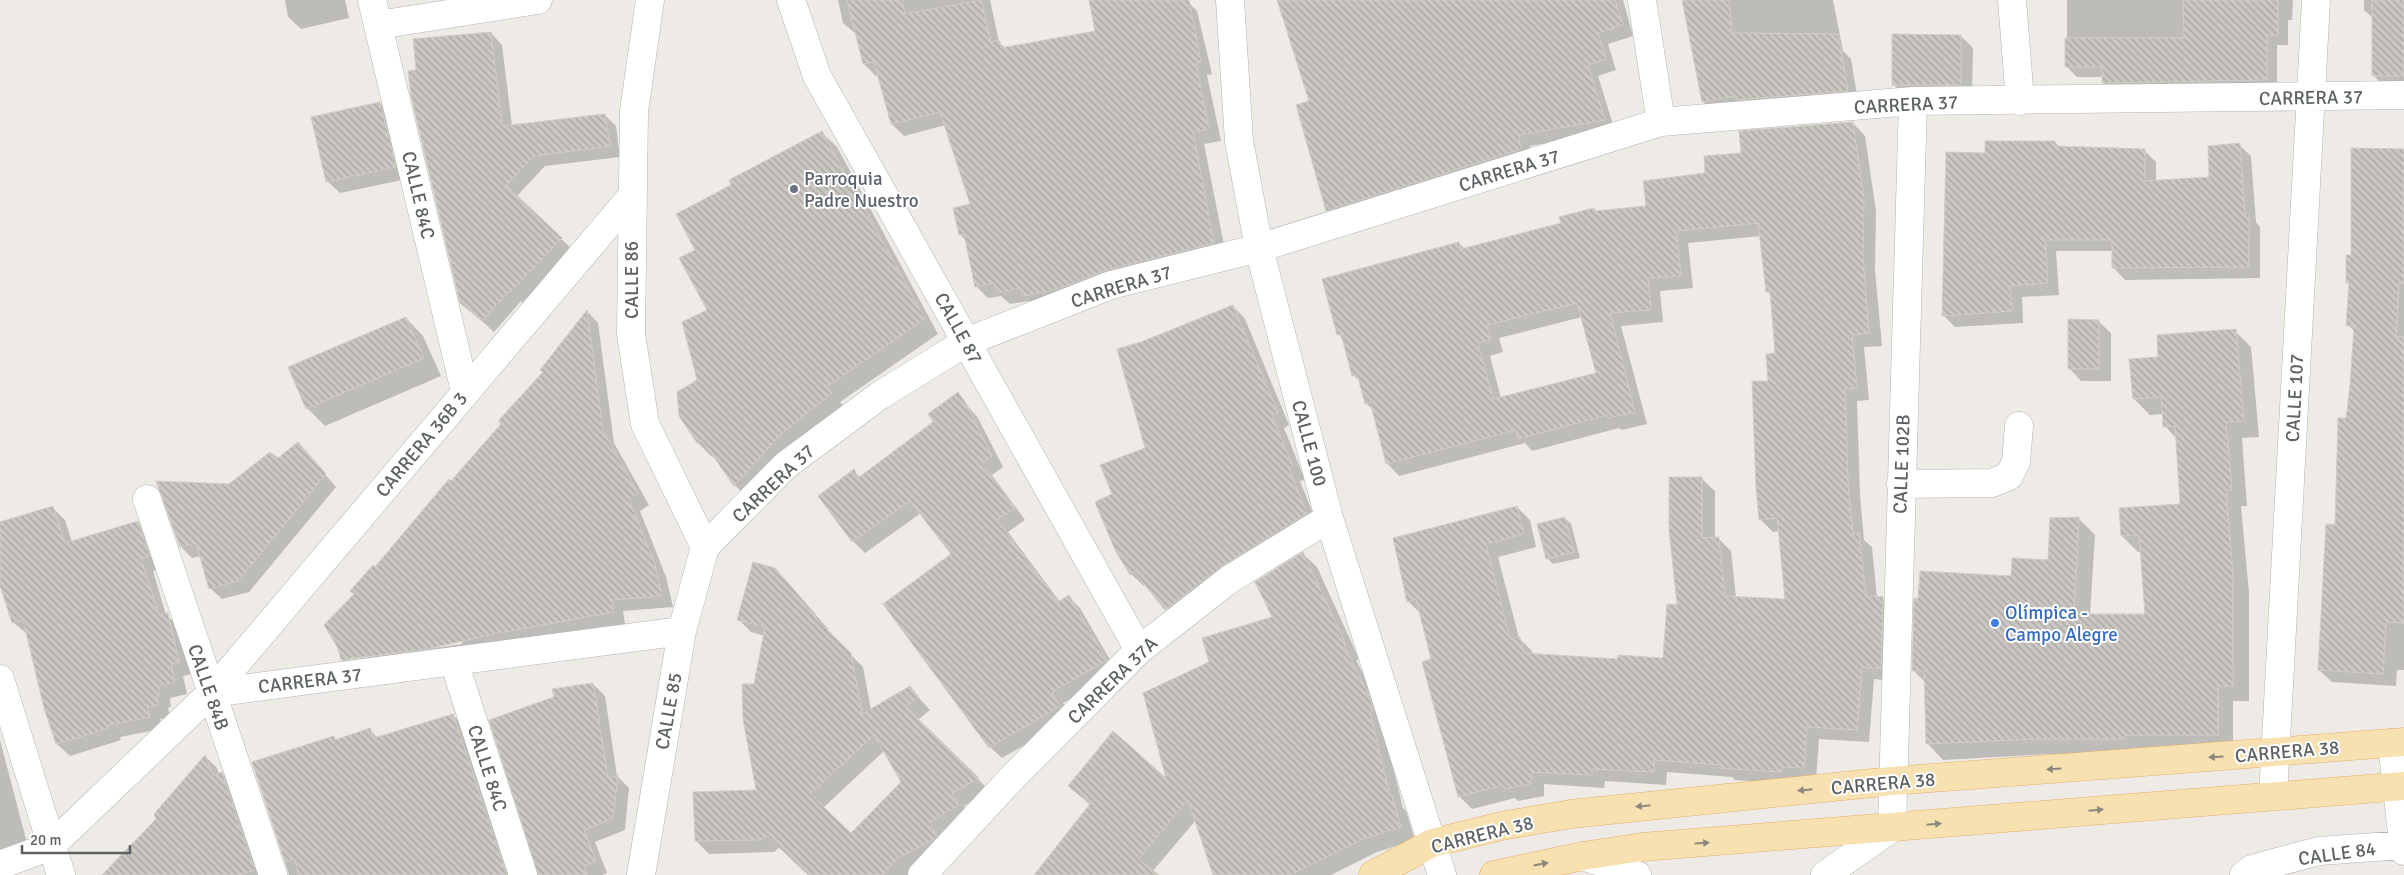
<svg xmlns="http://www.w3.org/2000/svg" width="2404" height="875" font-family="Signika,sans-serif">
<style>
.shadow{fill:#0003;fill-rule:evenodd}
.building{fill:url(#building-back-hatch);stroke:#d2ccc4;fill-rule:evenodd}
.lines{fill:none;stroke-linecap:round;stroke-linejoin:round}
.minor-casing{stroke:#b1b4b7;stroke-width:29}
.major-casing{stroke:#e5ad68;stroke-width:29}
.minor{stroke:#fff;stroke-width:28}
.major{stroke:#f8e1b1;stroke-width:28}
.oneway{fill:#8c887c}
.worship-dot{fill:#6b7280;stroke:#fff;stroke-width:2}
.shop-dot{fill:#3f7fe0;stroke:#fff;stroke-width:2}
.labels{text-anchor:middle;stroke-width:4;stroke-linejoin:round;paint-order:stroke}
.street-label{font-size:19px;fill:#5d6265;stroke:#fff}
.worship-label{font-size:19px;fill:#5b616d;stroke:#fff;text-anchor:start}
.shop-label{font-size:19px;fill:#366cbe;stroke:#fff;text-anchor:start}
</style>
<defs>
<pattern id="building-back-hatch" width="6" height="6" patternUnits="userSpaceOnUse" patternTransform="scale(1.25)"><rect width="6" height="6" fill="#cac6c2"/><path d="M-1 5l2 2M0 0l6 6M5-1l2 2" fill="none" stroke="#a7a4a1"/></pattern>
</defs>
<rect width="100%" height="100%" fill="#eeebe6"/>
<!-- shadow -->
<path class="shadow" d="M 285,0 L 345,0 L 349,18 L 301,29 L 288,17 Z
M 838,0 L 990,0 L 999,42 L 1006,49 L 1096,32 L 1179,0 L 1186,0 L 1197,11 L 1212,74 L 1207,75 L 1221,141 L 1204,144 L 1226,255 L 1036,308 L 1029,301 L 1010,304 L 1001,296 L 988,298 L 976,286 L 966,241 L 960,234 L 971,205 L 946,125 L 904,136 L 892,124 L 879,75 L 876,76 L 864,64 L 857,35 L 843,23 Z
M 1281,0 L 1623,0 L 1633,36 L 1608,44 L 1616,70 L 1598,76 L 1615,131 L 1530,146 L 1532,160 L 1338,221 L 1327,210 L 1310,101 Z
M 1702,0 L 1833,0 L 1843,51 L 1851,59 L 1858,101 L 1714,113 L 1703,102 L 1689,31 Z
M 2067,0 L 2293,0 L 2292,20 L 2288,20 L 2288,45 L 2277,45 L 2277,90 L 2114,93 L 2104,83 L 2104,77 L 2077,77 L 2067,67 Z
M 2364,0 L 2404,0 L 2404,88 L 2385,87 L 2373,75 L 2373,18 L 2364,10 Z
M 491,33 L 502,45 L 512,126 L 605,115 L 616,126 L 620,157 L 545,166 L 516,197 L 573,250 L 522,303 L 521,301 L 494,332 L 461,302 L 417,71 Z
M 1961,36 L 1973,48 L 1972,97 L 1905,96 L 1893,84 Z
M 380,103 L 392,116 L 407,179 L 340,193 L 327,181 Z
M 1853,123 L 1865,136 L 1876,211 L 1875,270 L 1882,346 L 1864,347 L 1869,400 L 1857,401 L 1860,495 L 1864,540 L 1872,547 L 1877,598 L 1882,598 L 1895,611 L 1893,681 L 1874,679 L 1869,742 L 1819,739 L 1816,780 L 1794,784 L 1735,780 L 1732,777 L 1667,772 L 1666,785 L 1605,781 L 1604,788 L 1544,784 L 1544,796 L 1518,801 L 1515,798 L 1472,809 L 1459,796 L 1432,660 L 1421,614 L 1408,601 L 1517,507 L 1530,520 L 1536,547 L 1498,557 L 1519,638 L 1532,651 L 1533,655 L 1619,660 L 1665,659 L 1678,606 L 1702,479 L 1715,491 L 1715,538 L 1718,538 L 1731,551 L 1736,598 L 1786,601 L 1779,531 L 1773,532 L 1760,519 L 1770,382 L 1776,354 L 1772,296 L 1767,291 L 1761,236 L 1688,243 L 1693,288 L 1660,291 L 1663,322 L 1621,326 L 1647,424 L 1622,430 L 1619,428 L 1532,451 L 1525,443 L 1399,476 L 1387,463 L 1373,410 L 1366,403 L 1361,382 L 1353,375 L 1345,341 L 1338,334 L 1459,243 L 1465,249 L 1562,224 L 1594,209 L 1597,212 L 1647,207 L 1742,154 ZM 1582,317 L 1597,374 L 1501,398 L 1490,356 L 1503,352 L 1499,338 Z
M 822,133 L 837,147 L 938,334 L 840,402 L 845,408 L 749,500 L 735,485 L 714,456 L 712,457 L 698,443 L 699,380 L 709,310 L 697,251 L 733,186 Z
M 2055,142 L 2060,148 L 2145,151 L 2156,162 L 2156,182 L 2211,178 L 2239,145 L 2251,156 L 2256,222 L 2260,227 L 2260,278 L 2125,280 L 2114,268 L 2114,251 L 2056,251 L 2059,295 L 2022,297 L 2023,323 L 1955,327 L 1944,316 L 1986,154 Z
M 2404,150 L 2404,670 L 2397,670 L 2396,686 L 2332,682 L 2319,670 L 2347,420 L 2355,332 L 2348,325 L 2350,285 L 2347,282 L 2352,257 Z
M 1233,306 L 1245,319 L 1289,425 L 1284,428 L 1305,480 L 1300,481 L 1318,526 L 1178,621 L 1146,584 L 1144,586 L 1131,574 L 1117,550 L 1114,495 L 1146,448 L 1141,343 Z
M 587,311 L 598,323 L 614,443 L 649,505 L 640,511 L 666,577 L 673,607 L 623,611 L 625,624 L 354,671 L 342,660 L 355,594 L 375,568 L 503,424 L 544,372 ZM 462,641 L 462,644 L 349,660 L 347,658 Z
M 406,318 L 423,336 L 441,376 L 325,426 L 307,408 Z
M 2098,321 L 2111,333 L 2111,381 L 2081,381 L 2069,368 Z
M 2235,331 L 2251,347 L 2259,437 L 2242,438 L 2247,506 L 2241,506 L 2249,593 L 2249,701 L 2233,701 L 2233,751 L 2140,754 L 2051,754 L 1943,760 L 1927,743 L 1925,682 L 1913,670 L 2012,577 L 2049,561 L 2079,519 L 2095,535 L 2090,615 L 2146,616 L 2141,552 L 2138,552 L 2122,536 L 2182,505 L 2177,439 L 2165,426 L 2164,414 L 2150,415 L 2134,399 L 2159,358 Z
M 957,394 L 978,418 L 1003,467 L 992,475 L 1025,520 L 1008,532 L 1060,602 L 1069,597 L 1080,608 L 1117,672 L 1063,703 L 1071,718 L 1002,758 L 990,747 L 953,554 L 921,513 L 865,553 L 853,541 L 819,496 L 854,471 L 861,478 L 935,422 Z
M 298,443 L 336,487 L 249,592 L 222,599 L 210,588 L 201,556 L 192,558 L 181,547 L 229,485 L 278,460 Z
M 52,507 L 65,520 L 72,542 L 137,522 L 150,534 L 161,569 L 153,571 L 166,615 L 180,627 L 191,674 L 183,676 L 187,694 L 170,698 L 171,707 L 168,708 L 170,717 L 160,719 L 161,729 L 120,737 L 121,740 L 70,756 L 57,744 L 45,708 L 27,634 L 13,622 L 0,582 L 0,524 Z
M 1565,518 L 1571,524 L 1580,558 L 1553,564 L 1547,558 Z
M 1303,554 L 1317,567 L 1359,659 L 1356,660 L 1381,708 L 1383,726 L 1403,808 L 1406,811 L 1415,840 L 1377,852 L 1331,875 L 1215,875 L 1196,820 L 1152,872 L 1157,875 L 1036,875 L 1090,805 L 1070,785 L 1168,782 L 1211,663 L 1273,618 Z
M 788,583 L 828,629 L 828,632 L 863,667 L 871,710 L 910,688 L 930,710 L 918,720 L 990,791 L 964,806 L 971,818 L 907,875 L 809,875 L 780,847 L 774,852 L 709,854 L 696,841 L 758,791 L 756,685 L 765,636 L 751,632 L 738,619 ZM 884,751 L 902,782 L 851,835 L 823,808 Z
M 593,684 L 605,696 L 617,776 L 629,788 L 625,830 L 595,842 L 607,873 L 602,875 L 539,875 Z
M 453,715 L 465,727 L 514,875 L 289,875 L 253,763 L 333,738 L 336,741 L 370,730 L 378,738 Z
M 0,740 L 27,843 L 0,850 Z
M 205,756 L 217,768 L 219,774 L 222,773 L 234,785 L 264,875 L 103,875 L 157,820 Z"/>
<!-- building -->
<path class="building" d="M 847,0 L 902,0 L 905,14 L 981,0 L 991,42 L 999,40 L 1001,48 L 1095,31 L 1089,0 L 1189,0 L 1201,62 L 1196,63 L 1209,129 L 1193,132 L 1214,243 L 1107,270 L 1055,290 L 1022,296 L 1021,288 L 996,293 L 994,283 L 975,287 L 964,234 L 959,235 L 953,208 L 970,204 L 940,112 L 891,124 L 874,62 L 863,64 Z
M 1277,0 L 1615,0 L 1623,25 L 1598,33 L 1606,59 L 1588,65 L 1605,120 L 1519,135 L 1521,149 L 1326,211 L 1296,105 L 1309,101 Z
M 1682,0 L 1729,0 L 1732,33 L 1838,34 L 1848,91 L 1736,100 L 1736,96 L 1702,102 Z
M 2183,0 L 2278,0 L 2278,35 L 2267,35 L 2267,80 L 2102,83 L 2102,67 L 2065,67 L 2065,38 L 2184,38 Z
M 2372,0 L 2404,0 L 2404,76 L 2372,76 Z
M 491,32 L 502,126 L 605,114 L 610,146 L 534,156 L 506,185 L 562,238 L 510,292 L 509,291 L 482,321 L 460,303 L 411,96 L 408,71 L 416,70 L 413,39 Z
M 1892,34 L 1961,35 L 1961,85 L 1892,85 Z
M 380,102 L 396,167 L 326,182 L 311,117 Z
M 1853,122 L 1864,198 L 1863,256 L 1869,333 L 1852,335 L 1857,388 L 1845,389 L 1848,481 L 1853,534 L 1859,533 L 1866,596 L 1883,597 L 1881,669 L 1862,667 L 1857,730 L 1807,727 L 1804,768 L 1782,767 L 1781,772 L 1721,768 L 1722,765 L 1654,760 L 1654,772 L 1592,769 L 1592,775 L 1532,772 L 1531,784 L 1504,789 L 1503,785 L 1458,797 L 1422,662 L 1431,659 L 1416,599 L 1407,602 L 1393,538 L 1517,506 L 1524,534 L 1486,544 L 1510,639 L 1520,637 L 1524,653 L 1618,659 L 1618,655 L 1663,658 L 1667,604 L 1677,605 L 1669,529 L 1669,477 L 1702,477 L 1702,538 L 1719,537 L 1725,596 L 1785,599 L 1777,518 L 1759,520 L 1756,487 L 1752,381 L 1768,381 L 1766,354 L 1775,353 L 1770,291 L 1766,292 L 1758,223 L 1676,231 L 1681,276 L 1648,278 L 1651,310 L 1610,313 L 1635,412 L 1608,418 L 1607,415 L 1518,439 L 1516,430 L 1386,464 L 1370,402 L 1365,404 L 1357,374 L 1352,376 L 1341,334 L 1337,335 L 1322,279 L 1459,242 L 1461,249 L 1561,223 L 1559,217 L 1594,208 L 1595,211 L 1646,206 L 1643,181 L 1705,173 L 1704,156 L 1741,153 L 1739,131 ZM 1577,303 L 1596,373 L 1493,399 L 1478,343 L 1491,340 L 1487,325 Z
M 822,131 L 925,319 L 826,387 L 832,393 L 782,433 L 734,486 L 702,440 L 697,443 L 679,416 L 677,392 L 697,380 L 682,322 L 707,310 L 679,258 L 695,250 L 676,214 L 731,185 L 729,180 Z
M 1985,141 L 2055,141 L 2055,146 L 2145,149 L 2145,181 L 2209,177 L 2208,146 L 2240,143 L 2245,214 L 2249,214 L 2249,267 L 2112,268 L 2112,240 L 2045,240 L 2048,283 L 2010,286 L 2012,311 L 1942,316 L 1946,152 L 1985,153 Z
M 2351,148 L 2404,149 L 2404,283 L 2399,283 L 2396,337 L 2404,337 L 2404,623 L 2386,622 L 2383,674 L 2318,670 L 2326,524 L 2335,525 L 2338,418 L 2346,418 L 2350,386 L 2354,326 L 2346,326 L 2349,283 L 2346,283 L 2346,255 L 2351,255 Z
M 1233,305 L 1278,413 L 1272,415 L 1293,467 L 1289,469 L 1307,513 L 1222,566 L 1165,610 L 1134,572 L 1130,575 L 1115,550 L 1095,502 L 1112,494 L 1100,465 L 1145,448 L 1117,349 L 1141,342 Z
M 587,310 L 603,430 L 638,493 L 629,499 L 655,564 L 662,596 L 612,600 L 614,612 L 493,634 L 428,649 L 341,660 L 338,648 L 324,625 L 354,594 L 350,591 L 373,565 L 375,567 L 449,479 L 451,481 L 501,424 L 498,421 L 543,372 L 540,370 Z
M 406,317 L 424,358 L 306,409 L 288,367 Z
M 2068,319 L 2099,320 L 2099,369 L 2068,369 Z
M 2236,329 L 2244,421 L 2226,422 L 2232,490 L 2226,490 L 2233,576 L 2233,686 L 2218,686 L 2218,735 L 2125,735 L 2125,739 L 2034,739 L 1926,744 L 1924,671 L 1912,671 L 1914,598 L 1918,599 L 1920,571 L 2011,576 L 2012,558 L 2048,560 L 2050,518 L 2079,517 L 2074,614 L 2145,614 L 2139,535 L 2121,536 L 2119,508 L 2180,504 L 2175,426 L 2163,427 L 2161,397 L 2133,399 L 2129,359 L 2158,357 L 2157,335 Z
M 958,392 L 967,405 L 992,456 L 982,463 L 1015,508 L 997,520 L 1058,602 L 1069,595 L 1107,660 L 1052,692 L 1060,706 L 989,748 L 883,604 L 951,554 L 910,501 L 852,542 L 818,496 L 854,469 L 858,478 L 933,422 L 928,414 Z
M 298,442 L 326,474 L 238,581 L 209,589 L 196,543 L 180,547 L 156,481 L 229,484 L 270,452 L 278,458 Z
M 53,506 L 65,543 L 138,521 L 150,556 L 141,559 L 159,615 L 168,613 L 179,662 L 171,664 L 175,682 L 158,686 L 160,695 L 156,696 L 158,705 L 148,707 L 150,717 L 108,725 L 109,728 L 56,744 L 44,708 L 23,620 L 12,623 L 0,586 L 0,522 Z
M 1565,517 L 1574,552 L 1546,559 L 1537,524 Z
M 1303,552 L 1346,645 L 1344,646 L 1368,693 L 1373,710 L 1370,712 L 1390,796 L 1392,796 L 1401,827 L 1363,839 L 1290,875 L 1213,875 L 1188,800 L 1138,859 L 1159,875 L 1034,875 L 1090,804 L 1068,786 L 1113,731 L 1166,778 L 1143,693 L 1209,662 L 1202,638 L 1272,617 L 1255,582 Z
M 753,562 L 775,568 L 816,615 L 815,618 L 851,653 L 862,714 L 910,686 L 918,696 L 906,707 L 979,778 L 952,793 L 959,805 L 930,822 L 937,836 L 933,840 L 899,857 L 882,875 L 808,875 L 766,835 L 761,840 L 695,841 L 693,792 L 756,790 L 743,719 L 742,684 L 754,684 L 765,627 L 737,620 ZM 874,735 L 901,782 L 851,833 L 810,794 Z
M 593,683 L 608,778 L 618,775 L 613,818 L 584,830 L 596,861 L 584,866 L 587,875 L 538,875 L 489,720 L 554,697 L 552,689 Z
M 453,714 L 507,875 L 299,875 L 294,859 L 285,862 L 252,762 L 334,736 L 335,740 L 370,728 L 374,738 Z
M 205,755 L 213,775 L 222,772 L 255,870 L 238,875 L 102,875 L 156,819 L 154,814 Z"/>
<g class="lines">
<!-- minor casing -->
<g class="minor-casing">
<path id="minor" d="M 372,0 L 465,391
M 650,0 L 634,111 L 631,334 L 645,424 L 705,547
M 791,0 L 817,76 L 1139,650
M 1230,0 L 1239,141 L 1259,248 L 1329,518 L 1442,875
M 1642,0 L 1661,122
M 2012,0 L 2020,101
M 378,25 L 538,0
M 1901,484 L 1992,483 L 2009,476 L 2016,462 L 2019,426
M 147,499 L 273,875
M 454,662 L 523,875
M 0,679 L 61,875
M 211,693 L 632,196
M 2392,743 L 2404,851
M 2273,796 L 2316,0
M 1583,856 L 1637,875
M 0,865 L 51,846 L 211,693 L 682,631
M 641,875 L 682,631 L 705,547 L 786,465 L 879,396 L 966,342 L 1111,285 L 1259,248 L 1661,122 L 1913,101 L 2404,95
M 922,875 L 1012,778 L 1139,650 L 1230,579 L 1329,518
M 1825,875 L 1892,828 L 1913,101
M 2244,875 L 2252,869 L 2319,851 L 2404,845"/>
</g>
<!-- major casing -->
<g class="major-casing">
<path id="major" d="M 1373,875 L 1432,843 L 1501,826 L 1571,814 L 1892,781 L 2404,742
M 1494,875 L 1583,856 L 1642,847 L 2404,786"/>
</g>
<!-- minor -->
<use href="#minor" class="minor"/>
<!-- major -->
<use href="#major" class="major"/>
</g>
<!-- one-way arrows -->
<defs><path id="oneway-solid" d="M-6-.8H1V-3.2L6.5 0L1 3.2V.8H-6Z" transform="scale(1.25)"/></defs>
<g class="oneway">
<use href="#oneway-solid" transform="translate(2216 757) rotate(176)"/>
<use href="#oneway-solid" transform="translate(2054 769) rotate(176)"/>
<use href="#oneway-solid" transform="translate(1805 790) rotate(174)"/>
<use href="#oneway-solid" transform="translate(1643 806) rotate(174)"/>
<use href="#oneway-solid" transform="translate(2096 810) rotate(-5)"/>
<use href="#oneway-solid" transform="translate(1934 824) rotate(-5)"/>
<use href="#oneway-solid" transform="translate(1702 843) rotate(-4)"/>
<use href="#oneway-solid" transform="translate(1541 864) rotate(-11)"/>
</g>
<!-- markers -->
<circle class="worship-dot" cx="794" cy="189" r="5"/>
<circle class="shop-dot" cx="1995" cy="623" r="5"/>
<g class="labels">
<!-- street labels -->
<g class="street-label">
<text transform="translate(2311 97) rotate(-1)" y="7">CARRERA 37</text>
<text transform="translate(1906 104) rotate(-3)" y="7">CARRERA 37</text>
<text transform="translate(1509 170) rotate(-17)" y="7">CARRERA 37</text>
<text transform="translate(419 195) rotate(77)" y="7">CALLE 84C</text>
<text transform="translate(631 280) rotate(-90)" y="7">CALLE 86</text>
<text transform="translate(1121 286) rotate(-17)" y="7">CARRERA 37</text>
<text transform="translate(959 328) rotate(61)" y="7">CALLE 87</text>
<text transform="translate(2294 398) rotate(-87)" y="7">CALLE 107</text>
<text transform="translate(1310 443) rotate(75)" y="7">CALLE 100</text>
<text transform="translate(421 444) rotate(-50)" y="7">CARRERA 36B 3</text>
<text transform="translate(1901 464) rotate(-88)" y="7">CALLE 102B</text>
<text transform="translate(773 483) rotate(-43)" y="7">CARRERA 37</text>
<text transform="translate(310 680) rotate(-7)" y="7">CARRERA 37</text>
<text transform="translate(1112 680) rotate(-44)" y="7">CARRERA 37A</text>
<text transform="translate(209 687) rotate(71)" y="7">CALLE 84B</text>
<text transform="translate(668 711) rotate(-80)" y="7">CALLE 85</text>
<text transform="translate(2287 751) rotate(-5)" y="7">CARRERA 38</text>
<text transform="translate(488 768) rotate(72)" y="7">CALLE 84C</text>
<text transform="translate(1883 783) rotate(-5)" y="7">CARRERA 38</text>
<text transform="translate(1482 834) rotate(-14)" y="7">CARRERA 38</text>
<text transform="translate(2337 853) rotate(-8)" y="7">CALLE 84</text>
</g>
<!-- worship labels -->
<g class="worship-label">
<text x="804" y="185">Parroquia<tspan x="804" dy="22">Padre Nuestro</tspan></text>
</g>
<!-- shop labels -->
<g class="shop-label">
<text x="2005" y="619">Olímpica -<tspan x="2005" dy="22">Campo Alegre</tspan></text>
</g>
</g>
<!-- scale -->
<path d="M22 845v8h108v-8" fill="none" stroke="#5d6265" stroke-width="2.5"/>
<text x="30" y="845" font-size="15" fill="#5d6265" stroke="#ffffff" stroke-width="4" paint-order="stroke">20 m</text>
</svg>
